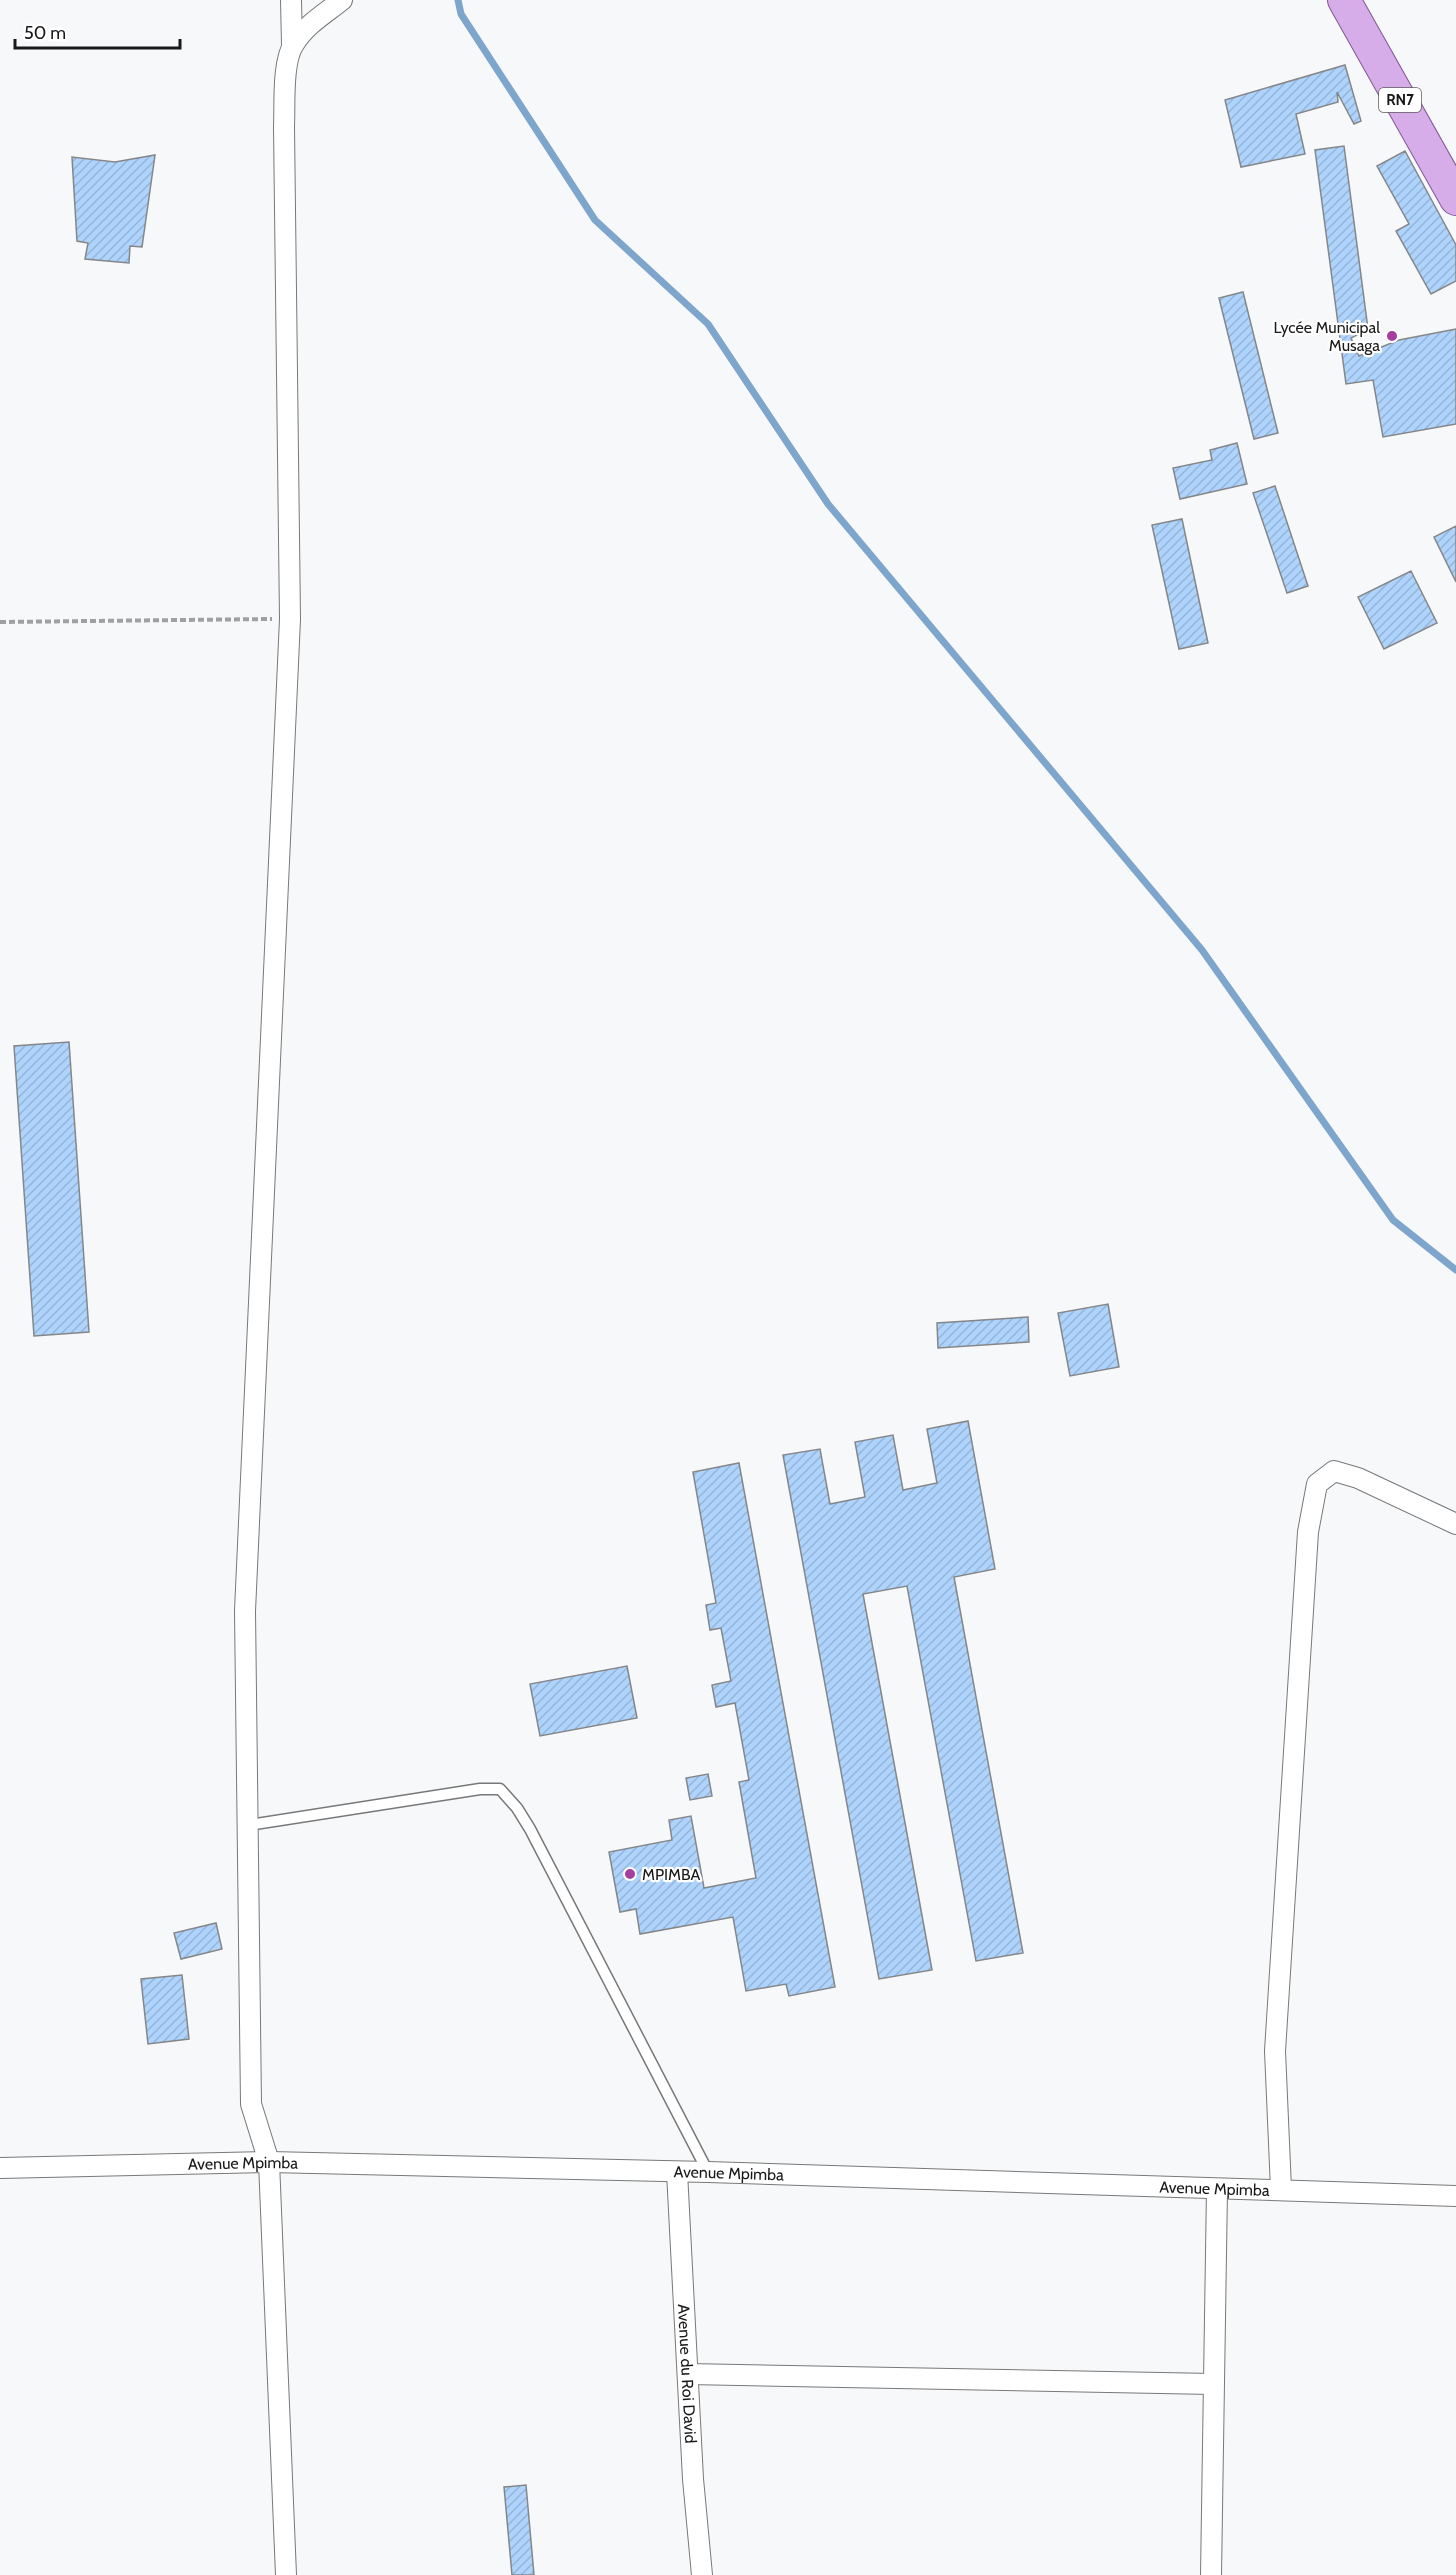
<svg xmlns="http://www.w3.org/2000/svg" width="1456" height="2575" font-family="Cabin,sans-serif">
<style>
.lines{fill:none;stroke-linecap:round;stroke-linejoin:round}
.stream{stroke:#7ea5cb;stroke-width:7}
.building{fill:url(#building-hatch);stroke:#858688;stroke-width:1.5}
.lane-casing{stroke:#777879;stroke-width:13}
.street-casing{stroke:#777879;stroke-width:22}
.primary-casing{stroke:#825696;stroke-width:34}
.path{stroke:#9fa0a1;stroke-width:4;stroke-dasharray:6 3;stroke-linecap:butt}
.lane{stroke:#fff;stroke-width:10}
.street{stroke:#fff;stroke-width:20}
.primary{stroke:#d6ade8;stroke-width:32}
.poi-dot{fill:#a63ea1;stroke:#fff;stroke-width:2}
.labels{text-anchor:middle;stroke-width:4.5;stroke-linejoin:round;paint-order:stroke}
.shield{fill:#fff;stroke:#5e5e5f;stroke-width:1.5}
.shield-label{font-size:15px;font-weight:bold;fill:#19191a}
.poi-label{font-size:16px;fill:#19191a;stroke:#fff;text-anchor:end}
.street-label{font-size:16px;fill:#19191a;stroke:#fff}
</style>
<defs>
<pattern id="building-hatch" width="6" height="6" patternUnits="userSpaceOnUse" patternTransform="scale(1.5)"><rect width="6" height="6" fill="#aed4fd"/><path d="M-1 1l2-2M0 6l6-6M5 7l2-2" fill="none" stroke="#95b5d8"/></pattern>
</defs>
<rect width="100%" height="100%" fill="#f7f8fa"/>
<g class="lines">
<!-- stream -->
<path class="stream" d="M 458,0 L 461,14 L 595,220 L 708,324 L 828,504 L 1202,950 L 1393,1220 L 1456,1270"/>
</g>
<!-- building -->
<path class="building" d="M 1345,65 L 1361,121 L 1354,124 L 1337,92 L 1338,102 L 1296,114 L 1305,154 L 1241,167 L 1225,100 Z
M 1344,146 L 1368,329 L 1351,338 L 1359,356 L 1399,340 L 1456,329 L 1456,424 L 1383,437 L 1373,380 L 1346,384 L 1315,150 Z
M 1405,151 L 1456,245 L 1456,281 L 1431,294 L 1396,231 L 1409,224 L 1377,166 Z
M 155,155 L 142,247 L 130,246 L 129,263 L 85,259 L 88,243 L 77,241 L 72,157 L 115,162 Z
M 1243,292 L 1278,433 L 1254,439 L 1219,298 Z
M 1237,443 L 1247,484 L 1180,499 L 1173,468 L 1212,460 L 1210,450 Z
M 1275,486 L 1308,586 L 1287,593 L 1253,493 Z
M 1182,519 L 1208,643 L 1179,649 L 1152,525 Z
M 1456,526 L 1456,582 L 1434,537 Z
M 1411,571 L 1437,623 L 1384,649 L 1358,597 Z
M 69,1042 L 89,1332 L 34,1336 L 14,1046 Z
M 1108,1304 L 1119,1367 L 1070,1376 L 1058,1313 Z
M 1028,1317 L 1029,1342 L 938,1348 L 937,1323 Z
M 968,1421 L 995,1569 L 954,1577 L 1023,1953 L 976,1961 L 907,1586 L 863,1594 L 932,1970 L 879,1979 L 783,1455 L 820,1449 L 830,1504 L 865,1497 L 855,1442 L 893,1435 L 903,1490 L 937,1483 L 927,1429 Z
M 739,1463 L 835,1987 L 789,1996 L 786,1984 L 746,1991 L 733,1917 L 640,1934 L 636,1909 L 620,1912 L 609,1852 L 672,1840 L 669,1820 L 691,1816 L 704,1888 L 756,1878 L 739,1782 L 749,1780 L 735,1703 L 716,1707 L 712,1685 L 731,1681 L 721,1628 L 710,1630 L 706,1605 L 716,1603 L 693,1472 Z
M 627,1666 L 637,1718 L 540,1736 L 530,1684 Z
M 708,1774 L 712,1796 L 690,1800 L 686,1778 Z
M 216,1923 L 222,1949 L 181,1959 L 174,1933 Z
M 182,1975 L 189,2039 L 148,2044 L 141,1979 Z
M 526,2485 L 534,2575 L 512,2575 L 504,2487 Z"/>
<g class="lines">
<!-- lane casing -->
<g class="lane-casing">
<path id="lane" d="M 249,1825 L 480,1789 L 500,1789 L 517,1808 L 530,1829 L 708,2172"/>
</g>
<!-- street casing -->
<g class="street-casing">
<g id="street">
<path d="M 291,0 L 292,45"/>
<path id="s1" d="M 0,2168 L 269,2162 L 708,2172 L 1456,2196"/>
<path id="s2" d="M 677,2172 L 693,2479 L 702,2575"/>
<path d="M 1281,2189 L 1275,2051 L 1308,1532 L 1317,1484 L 1334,1471 L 1358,1478 L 1456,1524"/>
<path d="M 688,2374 L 1213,2384"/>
<path d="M 286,2575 L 269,2162 L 251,2104 L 245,1611 L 290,619 L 284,127 C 285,106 282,61 294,44 C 305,25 326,13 342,0"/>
<path d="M 1211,2575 L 1217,2189"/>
</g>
</g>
<!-- primary casing -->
<g class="primary-casing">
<path id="primary" d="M 1344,0 L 1456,199"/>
</g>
<!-- path -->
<path class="path" d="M 0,622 L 272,619"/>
<!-- lane -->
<use href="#lane" class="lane"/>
<!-- street -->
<use href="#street" class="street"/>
<!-- primary -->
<use href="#primary" class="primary"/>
</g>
<!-- markers -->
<g class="poi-dot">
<circle cx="1392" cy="336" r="6"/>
<circle cx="630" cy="1874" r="6"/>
</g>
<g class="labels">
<!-- shield labels -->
<rect class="shield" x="1379" y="88" width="42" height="24" rx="4.5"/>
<g class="shield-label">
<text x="1400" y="105">RN7</text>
</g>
<!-- poi labels -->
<g class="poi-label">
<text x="1380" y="333">Lycée Municipal<tspan x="1380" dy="18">Musaga</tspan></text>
<text x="642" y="1880" text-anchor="start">MPIMBA</text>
</g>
<!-- street labels -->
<g class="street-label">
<text dy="6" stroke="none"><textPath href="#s1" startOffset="243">Avenue Mpimba</textPath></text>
<text dy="6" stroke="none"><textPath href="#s1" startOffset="729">Avenue Mpimba</textPath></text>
<text dy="6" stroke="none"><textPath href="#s1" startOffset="1215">Avenue Mpimba</textPath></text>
<text dy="6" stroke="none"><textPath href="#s2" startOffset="202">Avenue du Roi David</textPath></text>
</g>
</g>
<!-- scale -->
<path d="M15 39v9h165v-9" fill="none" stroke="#19191a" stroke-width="3"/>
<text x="24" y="39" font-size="18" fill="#19191a" stroke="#ffffff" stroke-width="4.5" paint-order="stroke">50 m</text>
</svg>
